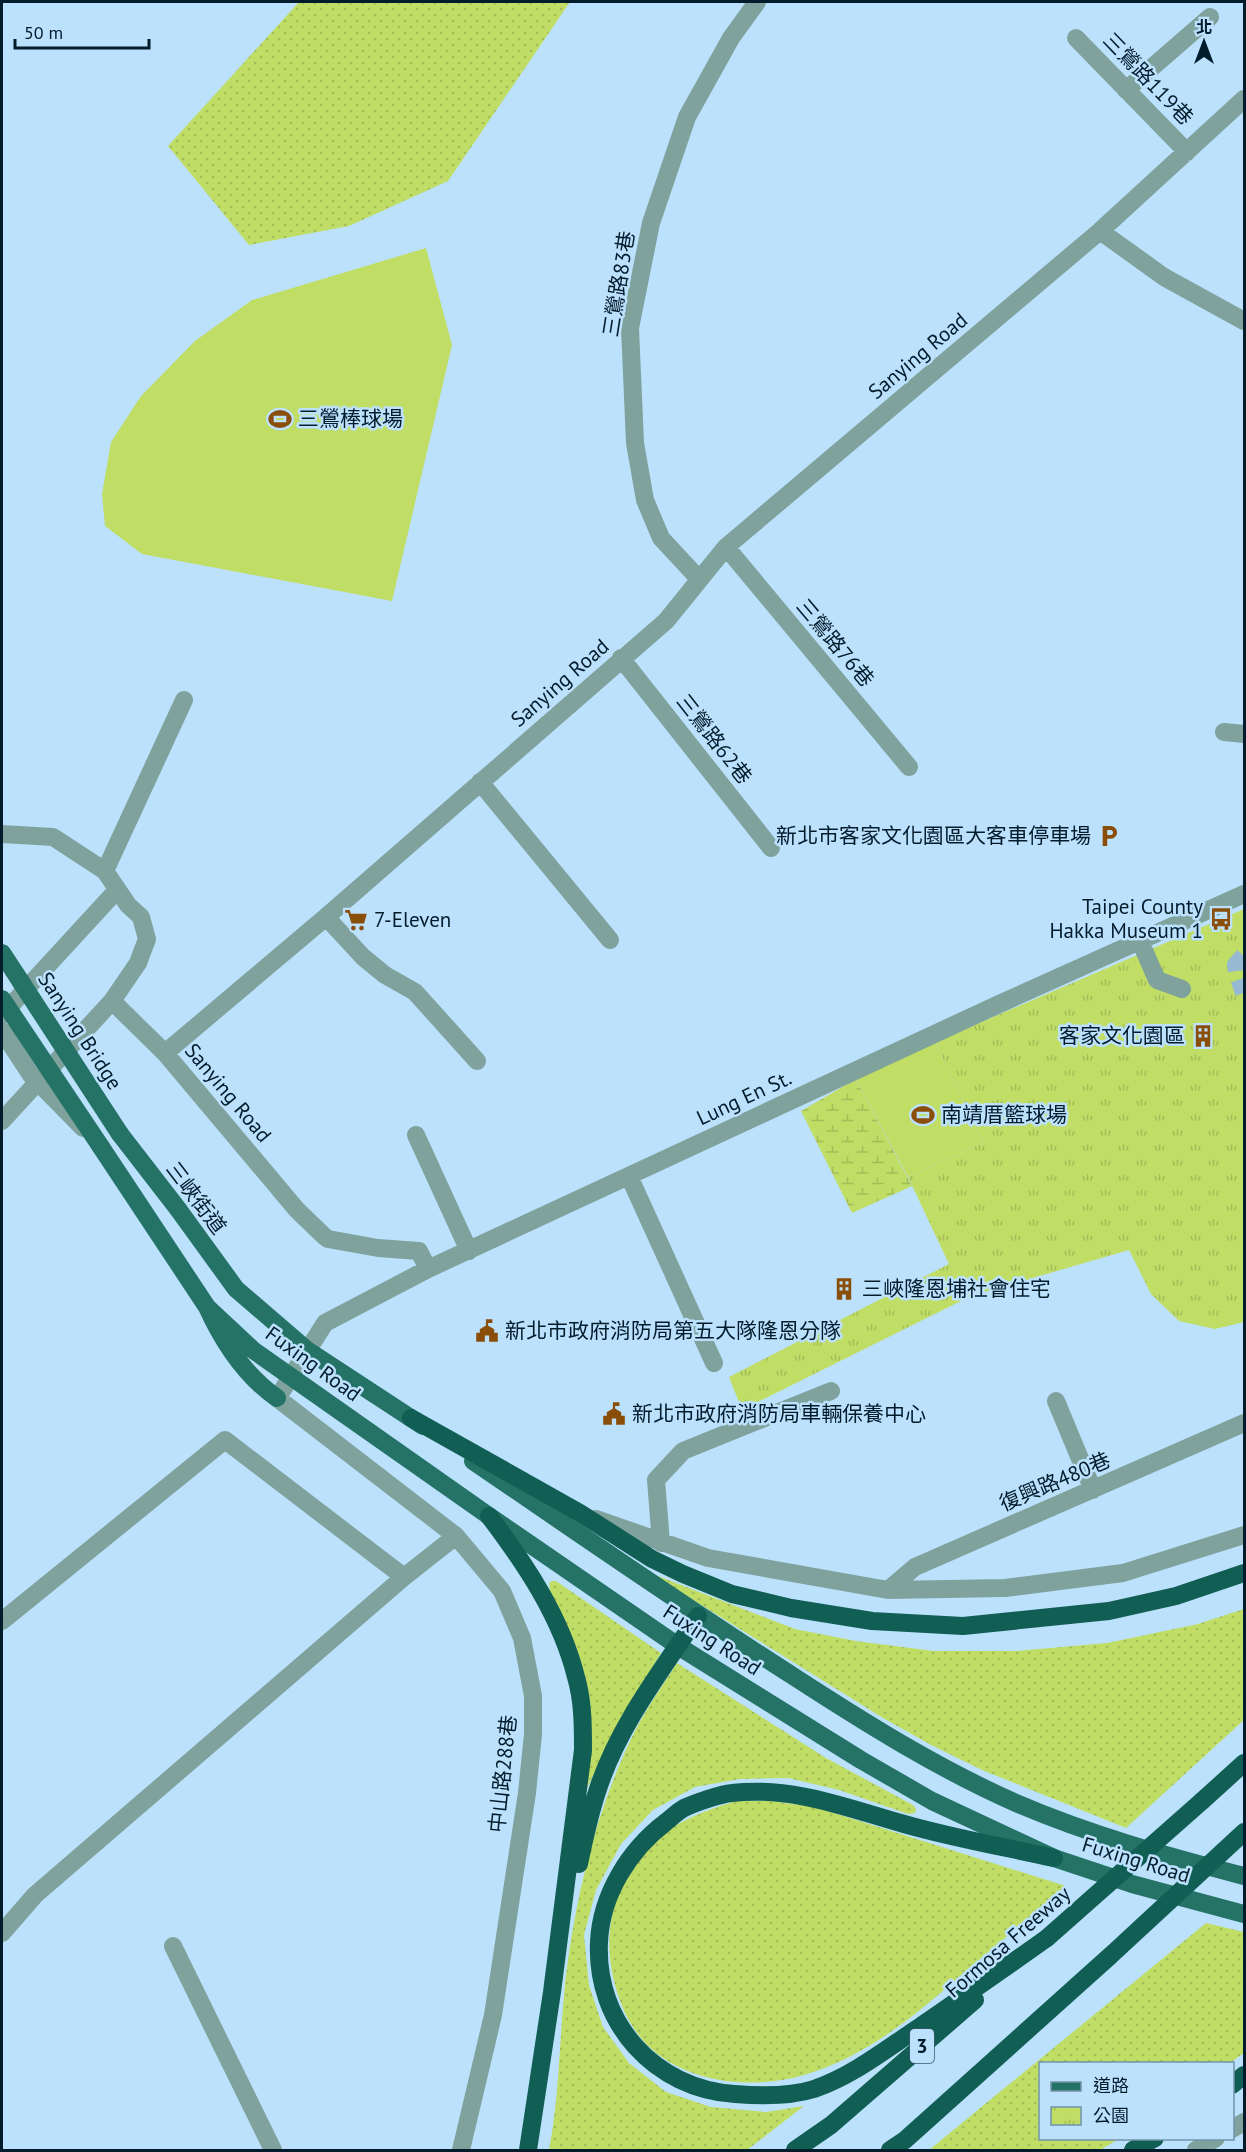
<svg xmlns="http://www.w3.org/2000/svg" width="1246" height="2152" font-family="'PT Sans','Noto Sans TC',sans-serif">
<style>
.grass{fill:url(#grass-dots)}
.wetland{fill:url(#wetland-marsh)}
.park{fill:url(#park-tufts)}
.pitch{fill:#c0dd65}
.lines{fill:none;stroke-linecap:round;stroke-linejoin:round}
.minor-tunnel{stroke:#97bad3;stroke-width:18;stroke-dasharray:18 9;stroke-linecap:butt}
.minor{stroke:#7fa39c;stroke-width:18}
.major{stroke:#257367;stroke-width:18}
.highway{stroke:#115f54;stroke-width:18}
.minor-bridge{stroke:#7fa39c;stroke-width:18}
.major-bridge{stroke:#257367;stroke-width:18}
.highway-bridge{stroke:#115f54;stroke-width:18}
.labels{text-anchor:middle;stroke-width:5;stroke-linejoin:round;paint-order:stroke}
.shield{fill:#bce1fd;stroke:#3a576b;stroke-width:1.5}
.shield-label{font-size:20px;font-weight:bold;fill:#031c2c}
.street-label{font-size:21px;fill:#031c2c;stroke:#bce1fd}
.poi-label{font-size:21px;fill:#031c2c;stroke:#bce1fd;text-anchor:start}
</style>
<defs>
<pattern id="grass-dots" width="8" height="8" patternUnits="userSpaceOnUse" patternTransform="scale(1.5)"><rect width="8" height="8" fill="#c0dd65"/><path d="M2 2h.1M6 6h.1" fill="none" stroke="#a3bd58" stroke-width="1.8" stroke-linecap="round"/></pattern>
<pattern id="wetland-marsh" width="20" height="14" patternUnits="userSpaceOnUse" patternTransform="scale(1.5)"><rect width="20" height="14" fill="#c0dd65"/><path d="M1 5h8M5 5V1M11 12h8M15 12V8" fill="none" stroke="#a3bd58"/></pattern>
<pattern id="park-tufts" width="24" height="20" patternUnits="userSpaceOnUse" patternTransform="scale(1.5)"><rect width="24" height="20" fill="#c0dd65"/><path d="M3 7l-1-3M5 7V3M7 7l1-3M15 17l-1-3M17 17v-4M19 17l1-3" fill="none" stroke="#a3bd58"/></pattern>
</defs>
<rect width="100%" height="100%" fill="#bce1fd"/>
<!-- grass -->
<path class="grass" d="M 299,2 L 570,2 L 448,181 L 349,226 L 249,245 L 168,146 Z
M 650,1573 L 795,1629 L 856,1641 L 934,1651 L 1016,1651 L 1107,1643 L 1198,1624 L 1244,1609 L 1244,1720 L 1126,1828 L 982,1770 L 931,1745 L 883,1718 Z
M 552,1581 L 556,1581 L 661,1653 L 623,1715 L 586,1790 C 587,1764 593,1728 590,1703 C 585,1662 568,1627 550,1591 L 549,1583 Z
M 677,1663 L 826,1758 L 913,1805 L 916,1809 L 915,1813 L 908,1814 L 839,1790 L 788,1778 L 740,1779 L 695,1787 L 653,1810 L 621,1844 L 596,1890 L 584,1935 L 589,1985 L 603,2027 L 629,2063 L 666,2092 L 711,2107 L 766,2112 L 804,2106 L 747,2150 L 549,2150 C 561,2087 559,2023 568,1960 C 579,1882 599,1804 634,1733 C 646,1709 662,1686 677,1663 Z
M 736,1801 L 771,1801 L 815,1807 L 1066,1886 C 1033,1914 1000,1943 966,1971 C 918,2013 867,2057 804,2075 C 751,2091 678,2083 641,2038 C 625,2019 617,1996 612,1972 C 607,1946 609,1917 619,1892 C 621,1885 627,1879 631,1873 C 641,1857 654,1840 670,1829 C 690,1816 713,1808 736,1801 Z
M 1206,1923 L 1244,1932 L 1244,2053 L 1230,2063 L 1040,2064 L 1040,2138 L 1119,2139 L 1100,2150 L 929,2150 Z"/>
<!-- wetland -->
<path class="wetland" d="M 856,1079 L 912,1186 L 852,1213 L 801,1111 Z"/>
<!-- park -->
<path class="park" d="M 1244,909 L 1244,1322 L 1215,1329 L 1179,1321 L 1151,1294 L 1129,1250 L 971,1296 L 742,1410 L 729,1377 L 949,1264 L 908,1177 L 983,1143 L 935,1042 Z"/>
<!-- pitch -->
<path class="pitch" d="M 426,248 L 452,345 L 392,601 L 142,554 L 105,526 L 102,494 L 111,442 L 141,396 L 195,341 L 252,300 Z
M 935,1042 L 983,1143 L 908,1177 L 856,1079 Z"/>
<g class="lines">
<!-- minor-tunnel -->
<path class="minor-tunnel" d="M 1244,956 L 1236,965 L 1237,972 L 1244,993"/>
<!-- minor -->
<path class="minor" d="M 1076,38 L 1187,152
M 1126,90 L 1210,17
M 1100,231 L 1164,277 L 1244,321
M 726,547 L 909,767
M 699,579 L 661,538 L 645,500 L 635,443 L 630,328 L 651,223 L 687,117 L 731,38 L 757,2
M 621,658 L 771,848
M 1224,732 L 1244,734
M 480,782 L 610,940
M 2,834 L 53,837 L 105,871 L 128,905 L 141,917 L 147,939 L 138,963 L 112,1001 L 165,1053
M 105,871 L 184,700
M 326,917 L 363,957 L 385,975 L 415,992 L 477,1061
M 1140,941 L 1157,980 L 1182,989
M 2,1015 L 117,890
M 2,1121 L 112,1001
M 416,1135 L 469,1251
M 629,1176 L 714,1363
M 428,1269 L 419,1251 L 378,1248 L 328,1239 L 324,1236 L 297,1210 L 165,1053 L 326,917 L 666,621 L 726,547 L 1100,231 L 1244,99
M 1056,1401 L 1093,1490
M 596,1519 L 708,1558 L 888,1590 L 1005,1588 L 1123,1573 L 1244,1535
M 661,1543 L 656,1480 L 683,1451 L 831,1391
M 888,1590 L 915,1567 L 1244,1423
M 2,1621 L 225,1440 L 404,1577
M 2,1933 L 35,1895 L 404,1577 L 456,1536
M 173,1946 L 273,2150
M 1232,2129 L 1244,2122
M 461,2150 L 493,2015 L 527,1793 L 533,1734 L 533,1696 L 522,1638 L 502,1591 L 456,1536 L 277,1398 L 280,1394 L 325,1323 L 428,1269 L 997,1005 L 1244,894
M 1196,2150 L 1216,2138"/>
<!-- major -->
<path class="major" d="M 2,953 L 21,982
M 120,1134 L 178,1209 L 236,1289 L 307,1350 L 423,1426
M 101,1147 L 207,1307 C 223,1342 245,1376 277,1398
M 207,1307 L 253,1350 L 489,1516 L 678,1646 L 861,1760 L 932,1801 L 1054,1858 L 1132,1884 L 1244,1914
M 473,1461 C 580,1534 686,1608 796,1678 C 867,1724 939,1769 1016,1803 C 1090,1835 1167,1856 1244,1876"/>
<!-- highway -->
<path class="highway" d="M 411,1418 L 580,1513 L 652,1559 L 683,1574 L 732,1594 L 791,1608 L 872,1621 L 963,1626 L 1109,1611 L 1176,1596 L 1244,1573
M 489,1516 C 526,1565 561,1617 576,1677 C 583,1701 583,1726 583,1750 L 552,1992 L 528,2150
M 1202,1801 L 1244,1763
M 579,1864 C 584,1840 589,1816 597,1792 C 617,1728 661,1671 698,1616
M 1047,1938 C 1005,1968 963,1997 921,2026 C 886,2049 854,2075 814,2089 C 789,2097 760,2096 735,2094 C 655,2089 595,2023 599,1942 C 601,1895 629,1850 666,1822 C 671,1818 677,1812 684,1808 C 695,1803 720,1794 732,1793 C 793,1786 847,1808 904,1824 C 953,1838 1004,1847 1054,1858
M 1232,2085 L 1244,2075
M 795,2150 L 831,2125 L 975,2000
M 890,2150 L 905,2140 L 1110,1956
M 1133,2150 L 1155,2138"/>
<!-- minor-bridge -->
<path class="minor-bridge" d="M 2,1031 L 31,1075 L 83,1128"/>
<!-- major-bridge -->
<path class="major-bridge" d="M 21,982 L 120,1134
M 2,999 L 101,1147"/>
<!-- highway-bridge -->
<path class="highway-bridge" d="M 1047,1938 L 1202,1801
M 1110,1956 L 1244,1832"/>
</g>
<!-- icons -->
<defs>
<g id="stadium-bare" transform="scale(1.8)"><path d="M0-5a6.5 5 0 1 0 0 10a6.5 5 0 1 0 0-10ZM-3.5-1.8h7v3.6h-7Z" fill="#8a4e0b" stroke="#bce1fd" stroke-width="2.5" paint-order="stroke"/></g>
<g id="parking-bare" transform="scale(1.8)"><path d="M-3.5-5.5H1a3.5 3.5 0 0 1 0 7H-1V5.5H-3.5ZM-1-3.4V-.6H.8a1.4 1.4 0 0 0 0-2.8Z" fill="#8a4e0b" stroke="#bce1fd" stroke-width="2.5" paint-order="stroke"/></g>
<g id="bus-bare" transform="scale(1.8)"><path d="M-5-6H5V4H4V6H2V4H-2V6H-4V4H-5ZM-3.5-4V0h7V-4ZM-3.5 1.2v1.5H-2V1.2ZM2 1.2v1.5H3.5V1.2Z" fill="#8a4e0b" stroke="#bce1fd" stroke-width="2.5" paint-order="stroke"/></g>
<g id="supermarket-bare" transform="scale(1.8)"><path d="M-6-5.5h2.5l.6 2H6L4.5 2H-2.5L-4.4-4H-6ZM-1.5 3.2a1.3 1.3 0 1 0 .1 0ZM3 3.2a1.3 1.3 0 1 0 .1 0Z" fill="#8a4e0b" stroke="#bce1fd" stroke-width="2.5" paint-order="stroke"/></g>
<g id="building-bare" transform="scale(1.8)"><path d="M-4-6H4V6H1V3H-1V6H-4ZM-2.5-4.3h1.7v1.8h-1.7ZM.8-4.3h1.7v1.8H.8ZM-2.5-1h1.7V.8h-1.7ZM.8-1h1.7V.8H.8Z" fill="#8a4e0b" stroke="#bce1fd" stroke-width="2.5" paint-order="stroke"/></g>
<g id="civic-bare" transform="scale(1.8)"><path d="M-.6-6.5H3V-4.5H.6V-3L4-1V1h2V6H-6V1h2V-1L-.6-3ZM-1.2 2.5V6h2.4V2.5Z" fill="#8a4e0b" stroke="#bce1fd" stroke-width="2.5" paint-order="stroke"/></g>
</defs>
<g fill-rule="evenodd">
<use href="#stadium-bare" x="280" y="419"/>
<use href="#parking-bare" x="1109" y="836"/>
<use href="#bus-bare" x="1221" y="919"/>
<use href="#supermarket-bare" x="356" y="920"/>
<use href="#building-bare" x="1203" y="1036"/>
<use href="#stadium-bare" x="923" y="1115"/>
<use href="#building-bare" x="844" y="1289"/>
<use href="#civic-bare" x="487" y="1331"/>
<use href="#civic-bare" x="614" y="1414"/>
</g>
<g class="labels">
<!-- shield labels -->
<rect class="shield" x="910" y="2029" width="24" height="34" rx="4.5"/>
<g class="shield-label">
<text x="922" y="2053">3</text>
</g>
<!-- street labels -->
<g class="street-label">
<text transform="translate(1148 79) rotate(46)" y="7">三鶯路119巷</text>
<text transform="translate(619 284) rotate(-81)" y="7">三鶯路83巷</text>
<text transform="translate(918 356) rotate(-40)" y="7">Sanying Road</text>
<text transform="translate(835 643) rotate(50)" y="7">三鶯路76巷</text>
<text transform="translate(560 683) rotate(-41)" y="7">Sanying Road</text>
<text transform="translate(714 739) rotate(52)" y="7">三鶯路62巷</text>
<text transform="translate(80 1031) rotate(57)" y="7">Sanying Bridge</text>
<text transform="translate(228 1093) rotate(50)" y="7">Sanying Road</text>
<text transform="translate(744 1098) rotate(-25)" y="7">Lung En St.</text>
<text transform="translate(196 1198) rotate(53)" y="7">三峽街道</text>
<text transform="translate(313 1364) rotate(36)" y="7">Fuxing Road</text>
<text transform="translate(1055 1482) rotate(-23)" y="7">復興路480巷</text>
<text transform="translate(712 1640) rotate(33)" y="7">Fuxing Road</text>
<text transform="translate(503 1774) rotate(-84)" y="7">中山路288巷</text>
<text transform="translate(1136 1860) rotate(17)" y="7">Fuxing Road</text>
<text transform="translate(1008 1942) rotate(-41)" y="7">Formosa Freeway</text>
</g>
<!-- poi labels -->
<g class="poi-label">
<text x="298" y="426">三鶯棒球場</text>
<text x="1091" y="843" text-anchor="end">新北市客家文化園區大客車停車場</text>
<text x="1203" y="914" text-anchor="end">Taipei County<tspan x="1203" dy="24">Hakka Museum 1</tspan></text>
<text x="374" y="927">7-Eleven</text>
<text x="1185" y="1043" text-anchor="end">客家文化園區</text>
<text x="941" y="1122">南靖厝籃球場</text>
<text x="862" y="1296">三峽隆恩埔社會住宅</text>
<text x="505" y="1338">新北市政府消防局第五大隊隆恩分隊</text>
<text x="632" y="1421">新北市政府消防局車輛保養中心</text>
</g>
</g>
<!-- border -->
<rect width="1246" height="2152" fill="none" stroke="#031c2c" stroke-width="6"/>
<!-- legend -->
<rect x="1039" y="2062" width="195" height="78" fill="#bce1fd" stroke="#7292a9" stroke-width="1.5"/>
<rect x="1051" y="2082" width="30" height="9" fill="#257367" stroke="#7292a9" stroke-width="1.5"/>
<text x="1093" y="2092" font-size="18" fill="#031c2c">道路</text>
<rect x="1051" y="2107" width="30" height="18" fill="url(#park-tufts)" stroke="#7292a9" stroke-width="1.5"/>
<text x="1093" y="2122" font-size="18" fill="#031c2c">公園</text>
<!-- north arrow -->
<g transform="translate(1204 42)" stroke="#bce1fd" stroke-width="4.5" paint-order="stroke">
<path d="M0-4.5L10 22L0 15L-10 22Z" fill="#031c2c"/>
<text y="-9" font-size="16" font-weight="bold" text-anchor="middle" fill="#031c2c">北</text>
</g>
<!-- scale -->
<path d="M15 39v9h134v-9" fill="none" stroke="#031c2c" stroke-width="3"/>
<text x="24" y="39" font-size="18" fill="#031c2c" stroke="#bce1fd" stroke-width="4.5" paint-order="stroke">50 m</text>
</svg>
